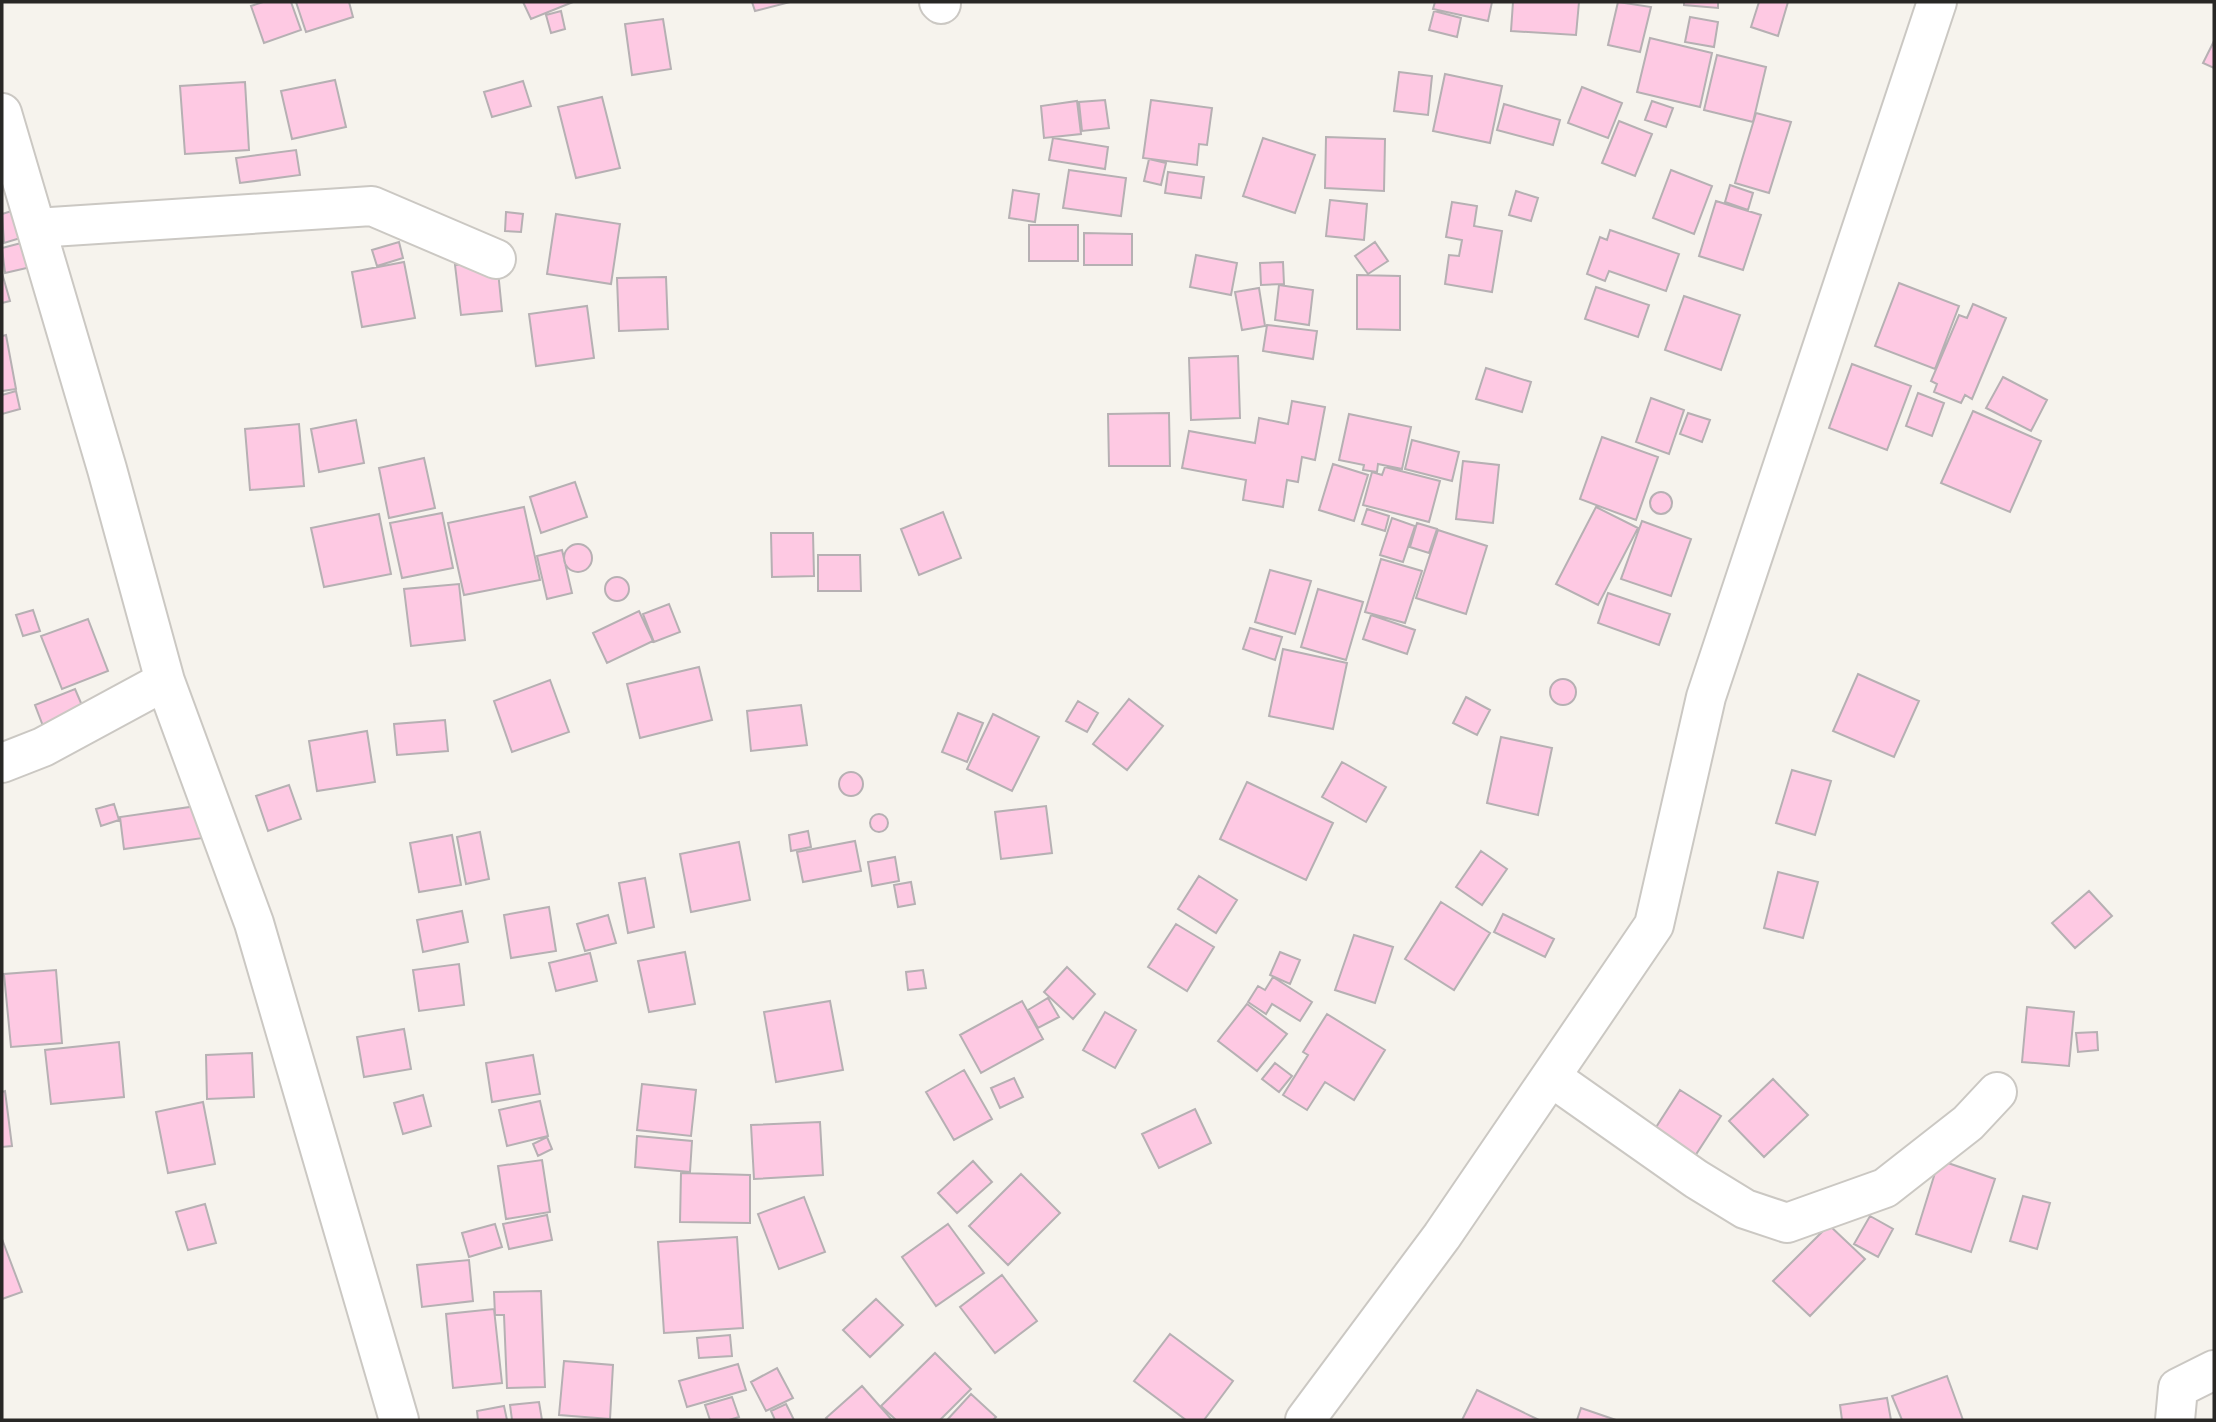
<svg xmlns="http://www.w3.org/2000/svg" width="2216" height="1422" font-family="'Asap Condensed',sans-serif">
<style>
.building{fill:#fec9e3;stroke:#b6b0b3;stroke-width:2}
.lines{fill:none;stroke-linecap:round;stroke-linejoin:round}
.minor-casing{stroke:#cbc8c3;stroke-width:42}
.minor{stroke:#fff;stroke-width:38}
</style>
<rect width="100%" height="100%" fill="#f6f3ed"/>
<!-- building -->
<path class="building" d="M 263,2 L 291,2 L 301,30 L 264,43 L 251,6 Z
M 296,2 L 349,2 L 353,17 L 306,32 Z
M 523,2 L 573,2 L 531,19 Z
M 752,2 L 790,2 L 755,11 Z
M 1435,2 L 1492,2 L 1488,21 L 1433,9 Z
M 1513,2 L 1579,2 L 1576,35 L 1511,31 Z
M 1618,2 L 1651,7 L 1640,52 L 1608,45 Z
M 1684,2 L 1718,2 L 1718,8 L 1684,5 Z
M 1759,2 L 1788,2 L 1778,36 L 1751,27 Z
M 561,11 L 565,29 L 551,33 L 546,15 Z
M 1434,11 L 1461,18 L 1457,37 L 1429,30 Z
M 1690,17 L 1718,22 L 1714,47 L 1685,42 Z
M 663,19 L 671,69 L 632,75 L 625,24 Z
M 1650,38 L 1712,53 L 1700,107 L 1637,92 Z
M 2214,41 L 2214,68 L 2203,63 Z
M 1717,55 L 1766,67 L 1753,122 L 1704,110 Z
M 1399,72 L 1432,76 L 1428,115 L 1394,111 Z
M 1445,74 L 1502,86 L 1490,143 L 1433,131 Z
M 335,80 L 346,127 L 292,139 L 281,91 Z
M 523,81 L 531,106 L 492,117 L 484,92 Z
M 245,82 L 249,150 L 185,154 L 180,86 Z
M 1582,87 L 1622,103 L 1608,138 L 1568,123 Z
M 602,97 L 620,168 L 576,178 L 558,107 Z
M 1105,100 L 1109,128 L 1082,131 L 1079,102 Z
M 1151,100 L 1212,108 L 1207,145 L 1199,144 L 1197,165 L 1143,158 Z
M 1077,101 L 1081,134 L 1044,138 L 1041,106 Z
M 1652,101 L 1673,108 L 1666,127 L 1645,120 Z
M 1504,104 L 1560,120 L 1553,145 L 1497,130 Z
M 1756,113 L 1791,122 L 1769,193 L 1735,183 Z
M 1619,121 L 1652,134 L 1635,176 L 1602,163 Z
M 1326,137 L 1385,139 L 1384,191 L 1325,188 Z
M 1053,138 L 1108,147 L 1105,169 L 1049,160 Z
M 1263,138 L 1315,155 L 1295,213 L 1243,196 Z
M 296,150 L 300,175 L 240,183 L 236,158 Z
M 1149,159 L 1166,163 L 1161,185 L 1144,181 Z
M 1069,170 L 1126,178 L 1121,216 L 1063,208 Z
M 1671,170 L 1712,186 L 1694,234 L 1653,218 Z
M 1168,172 L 1204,177 L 1201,198 L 1165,193 Z
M 1730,185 L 1753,193 L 1748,210 L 1725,202 Z
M 1013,190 L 1039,194 L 1035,222 L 1009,218 Z
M 1516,191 L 1538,198 L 1531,221 L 1509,215 Z
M 1330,200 L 1367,204 L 1364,240 L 1326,236 Z
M 1716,201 L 1761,215 L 1743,270 L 1699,256 Z
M 1452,202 L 1477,206 L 1474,226 L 1502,231 L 1492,292 L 1445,284 L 1449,255 L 1459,256 L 1462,240 L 1446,237 Z
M 28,206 L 37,233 L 4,243 L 2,214 Z
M 506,212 L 523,214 L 521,232 L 505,231 Z
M 556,214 L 620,224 L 611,284 L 547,274 Z
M 1029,225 L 1078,225 L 1078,261 L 1029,261 Z
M 1610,230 L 1679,254 L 1666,291 L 1609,271 L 1605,281 L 1587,274 L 1600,237 L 1607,240 Z
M 1084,233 L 1132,234 L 1132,265 L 1084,265 Z
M 25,242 L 31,267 L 5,273 L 2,248 Z
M 399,242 L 403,258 L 377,266 L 372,250 Z
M 1375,242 L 1388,261 L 1368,274 L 1355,256 Z
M 1196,255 L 1237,263 L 1231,295 L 1190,287 Z
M 497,261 L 502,311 L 461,315 L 455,265 Z
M 404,262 L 415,318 L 362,327 L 352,272 Z
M 1283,262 L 1284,284 L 1261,285 L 1260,263 Z
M 2,273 L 10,301 L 2,303 Z
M 1357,275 L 1400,276 L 1400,330 L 1357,329 Z
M 666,277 L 668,329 L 619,331 L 617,278 Z
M 1899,283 L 1959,306 L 1935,369 L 1875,346 Z
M 1279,285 L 1313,290 L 1309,325 L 1275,320 Z
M 1596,287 L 1649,305 L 1638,337 L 1585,319 Z
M 1259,288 L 1265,326 L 1242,330 L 1235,292 Z
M 1684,296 L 1740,315 L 1721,370 L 1665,350 Z
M 1973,304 L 2006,318 L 1972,399 L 1965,395 L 1961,403 L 1934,392 L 1937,384 L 1931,381 L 1959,315 L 1967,318 Z
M 587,306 L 594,358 L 536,366 L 529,314 Z
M 1267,325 L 1317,331 L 1313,359 L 1263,351 Z
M 6,335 L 16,389 L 2,391 L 2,336 Z
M 1238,356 L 1240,418 L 1191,420 L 1189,358 Z
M 1852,364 L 1911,386 L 1887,450 L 1829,428 Z
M 1486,368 L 1531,382 L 1522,412 L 1476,399 Z
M 2003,377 L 2047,400 L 2031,431 L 1986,408 Z
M 16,391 L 20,409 L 2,414 L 2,395 Z
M 1918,393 L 1944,403 L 1932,436 L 1906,426 Z
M 1651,398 L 1684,410 L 1669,454 L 1636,442 Z
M 1292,401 L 1325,407 L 1315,460 L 1302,457 L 1298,482 L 1287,480 L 1283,507 L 1243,500 L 1246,480 L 1182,468 L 1189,431 L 1255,443 L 1259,418 L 1288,424 Z
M 1973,411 L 2041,441 L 2010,512 L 1941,483 Z
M 1169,413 L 1170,466 L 1109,466 L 1108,414 Z
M 1688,413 L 1710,420 L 1702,442 L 1680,434 Z
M 1349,414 L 1411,427 L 1402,469 L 1378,464 L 1377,472 L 1363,470 L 1364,465 L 1339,460 Z
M 356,420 L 364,463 L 319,472 L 311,429 Z
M 299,424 L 304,486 L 250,490 L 245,429 Z
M 1602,437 L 1658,457 L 1636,520 L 1580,499 Z
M 1412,440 L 1459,452 L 1452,481 L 1405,469 Z
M 424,458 L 435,508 L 389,518 L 379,468 Z
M 1463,461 L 1499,465 L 1493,523 L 1456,519 Z
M 1333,464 L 1368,475 L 1354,521 L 1319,510 Z
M 1385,467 L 1440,481 L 1429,522 L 1363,505 L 1372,472 L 1382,475 Z
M 575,482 L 587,517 L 541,533 L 530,497 Z
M1650 503a11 11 0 1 1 22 0a11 11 0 1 1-22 0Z
M 524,507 L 540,580 L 464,595 L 448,523 Z
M 1596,507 L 1638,528 L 1598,605 L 1556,584 Z
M 1367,509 L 1389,516 L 1385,531 L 1362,524 Z
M 943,512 L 961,558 L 919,575 L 901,529 Z
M 442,513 L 453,568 L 402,578 L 390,523 Z
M 379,514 L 391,574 L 324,587 L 311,528 Z
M 1392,518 L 1415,526 L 1403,562 L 1380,555 Z
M 1642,521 L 1691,539 L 1671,596 L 1621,579 Z
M 1417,523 L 1437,529 L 1429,553 L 1410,547 Z
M 1438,530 L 1487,546 L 1466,614 L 1416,598 Z
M 771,533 L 813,533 L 814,576 L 772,577 Z
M564 558a14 14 0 1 1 28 0a14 14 0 1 1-28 0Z
M 562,550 L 572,593 L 547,599 L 537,556 Z
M 818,555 L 860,555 L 861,591 L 818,591 Z
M 1381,559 L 1422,571 L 1405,623 L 1365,612 Z
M 1270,570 L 1311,581 L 1295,634 L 1255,622 Z
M605 589a12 12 0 1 1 24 0a12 12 0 1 1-24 0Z
M 459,584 L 465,640 L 411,646 L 404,589 Z
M 1318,589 L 1363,602 L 1346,660 L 1301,647 Z
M 1608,593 L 1670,614 L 1659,645 L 1598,623 Z
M 669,604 L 680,632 L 654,642 L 643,614 Z
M 33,610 L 40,631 L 23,636 L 16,615 Z
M 639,611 L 653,641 L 607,663 L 593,633 Z
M 1371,615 L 1415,630 L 1407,654 L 1363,639 Z
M 88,619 L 108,671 L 62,689 L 41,636 Z
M 1250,628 L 1282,637 L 1275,660 L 1243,649 Z
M 1283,649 L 1347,663 L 1333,729 L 1269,716 Z
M 699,667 L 712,720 L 640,738 L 627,684 Z
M 1858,674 L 1919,701 L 1894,757 L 1833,731 Z
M1550 692a13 13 0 1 1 26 0a13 13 0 1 1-26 0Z
M 550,680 L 569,732 L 512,752 L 494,701 Z
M 75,689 L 84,710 L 43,726 L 35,705 Z
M 1466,697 L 1490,710 L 1477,735 L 1453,723 Z
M 1129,699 L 1163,726 L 1127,770 L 1093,744 Z
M 1078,701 L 1098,713 L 1087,732 L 1066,721 Z
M 801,705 L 807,745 L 751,751 L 747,711 Z
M 958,713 L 983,723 L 967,762 L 942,752 Z
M 993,714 L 1039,737 L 1012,791 L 967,769 Z
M 445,720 L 448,751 L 397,755 L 394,724 Z
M 367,731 L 375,782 L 317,791 L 309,741 Z
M 1501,737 L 1552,748 L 1538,815 L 1487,803 Z
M 1342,762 L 1386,787 L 1366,822 L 1322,797 Z
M 1792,770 L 1831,781 L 1815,835 L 1776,823 Z
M839 784a12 12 0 1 1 24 0a12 12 0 1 1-24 0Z
M 1247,782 L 1333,823 L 1306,880 L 1220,839 Z
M 289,785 L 301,819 L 268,831 L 256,796 Z
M 114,804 L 119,820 L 101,826 L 96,809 Z
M 197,806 L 203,838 L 124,849 L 120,817 Z
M 1046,806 L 1052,853 L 1001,859 L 995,812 Z
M870 823a9 9 0 1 1 18 0a9 9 0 1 1-18 0Z
M 808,831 L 811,847 L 791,851 L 789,835 Z
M 480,832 L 489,879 L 466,884 L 457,837 Z
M 452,835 L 461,885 L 419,892 L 410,843 Z
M 855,841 L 861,871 L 803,882 L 797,852 Z
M 739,842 L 750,900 L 691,912 L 680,854 Z
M 1481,851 L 1507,869 L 1482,905 L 1456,887 Z
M 895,857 L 899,881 L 872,886 L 868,862 Z
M 1778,872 L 1818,882 L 1803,938 L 1764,928 Z
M 1199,876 L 1237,900 L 1216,933 L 1178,909 Z
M 645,878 L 654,927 L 628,933 L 619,883 Z
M 911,882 L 915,904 L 898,907 L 894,885 Z
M 2089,891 L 2112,916 L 2075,948 L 2052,923 Z
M 1441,902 L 1490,933 L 1454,990 L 1405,959 Z
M 549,907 L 556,951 L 511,958 L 504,915 Z
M 462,911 L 468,942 L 423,952 L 417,920 Z
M 1503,914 L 1554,939 L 1545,957 L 1494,932 Z
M 608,915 L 616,943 L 585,951 L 577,924 Z
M 1176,924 L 1214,947 L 1187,991 L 1148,967 Z
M 1354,935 L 1393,947 L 1375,1003 L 1335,990 Z
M 685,952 L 695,1004 L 649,1012 L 638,961 Z
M 1280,952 L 1300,960 L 1290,984 L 1270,975 Z
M 590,953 L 597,981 L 556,991 L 549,963 Z
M 459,964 L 464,1005 L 419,1011 L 413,970 Z
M 1067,967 L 1095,994 L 1073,1019 L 1044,992 Z
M 56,970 L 62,1043 L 11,1047 L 4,974 Z
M 923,970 L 926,988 L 908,990 L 906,972 Z
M 1273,977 L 1312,1002 L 1300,1021 L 1272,1004 L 1266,1014 L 1248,1002 L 1258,986 L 1265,990 Z
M 1048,998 L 1059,1017 L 1038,1028 L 1028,1010 Z
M 830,1001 L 843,1070 L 776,1082 L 764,1012 Z
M 1022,1001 L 1043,1039 L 981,1073 L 960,1035 Z
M 1247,1004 L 1287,1034 L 1257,1071 L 1218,1041 Z
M 2027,1007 L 2074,1012 L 2069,1066 L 2022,1062 Z
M 1105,1012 L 1136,1030 L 1115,1068 L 1083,1050 Z
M 1327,1014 L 1385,1050 L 1354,1100 L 1325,1082 L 1307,1110 L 1283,1095 L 1308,1055 L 1303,1052 Z
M 404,1029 L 411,1069 L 364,1077 L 357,1037 Z
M 2097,1032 L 2098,1050 L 2078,1052 L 2076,1033 Z
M 119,1042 L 124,1097 L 51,1104 L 45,1050 Z
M 252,1053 L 254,1097 L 207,1099 L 206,1055 Z
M 533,1055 L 540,1094 L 492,1102 L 486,1063 Z
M 1275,1063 L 1292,1076 L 1279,1092 L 1262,1079 Z
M 964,1070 L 992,1119 L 954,1140 L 926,1092 Z
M 1014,1078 L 1023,1097 L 1000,1108 L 991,1088 Z
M 1773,1079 L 1808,1115 L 1764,1157 L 1729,1121 Z
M 642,1084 L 696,1090 L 691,1136 L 637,1130 Z
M 1680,1090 L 1721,1116 L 1693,1159 L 1653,1132 Z
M 5,1091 L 12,1146 L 2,1147 L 2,1092 Z
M 423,1095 L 431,1126 L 403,1134 L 394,1103 Z
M 540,1101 L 548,1136 L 507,1146 L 499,1110 Z
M 203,1102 L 215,1164 L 168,1173 L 156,1112 Z
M 1195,1109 L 1211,1143 L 1159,1168 L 1142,1134 Z
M 820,1122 L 823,1175 L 754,1179 L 751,1125 Z
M 637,1136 L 692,1141 L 690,1172 L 635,1167 Z
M 547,1137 L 552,1149 L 538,1156 L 533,1144 Z
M 542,1160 L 550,1212 L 506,1219 L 498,1166 Z
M 1939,1160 L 1995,1179 L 1971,1252 L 1916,1234 Z
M 973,1161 L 992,1182 L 957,1213 L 938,1193 Z
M 681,1173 L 750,1175 L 750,1223 L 680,1222 Z
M 1021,1174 L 1060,1213 L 1008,1265 L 969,1226 Z
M 2023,1196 L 2050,1203 L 2037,1249 L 2010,1241 Z
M 804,1197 L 825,1252 L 779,1269 L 758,1214 Z
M 205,1204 L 216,1243 L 188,1250 L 176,1212 Z
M 547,1215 L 552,1240 L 509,1249 L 503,1224 Z
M 1870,1216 L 1893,1229 L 1878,1257 L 1854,1244 Z
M 495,1224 L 502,1247 L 469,1257 L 462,1233 Z
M 948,1224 L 984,1273 L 936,1306 L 902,1257 Z
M 1829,1225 L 1865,1259 L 1810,1316 L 1773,1281 Z
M 737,1237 L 743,1328 L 664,1333 L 658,1242 Z
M 2,1239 L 22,1292 L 2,1299 Z
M 469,1260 L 473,1301 L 422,1307 L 417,1265 Z
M 1002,1275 L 1037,1321 L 995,1353 L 960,1307 Z
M 541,1291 L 545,1387 L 507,1388 L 504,1315 L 495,1315 L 494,1292 Z
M 876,1299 L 903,1325 L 870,1357 L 843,1330 Z
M 494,1309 L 502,1383 L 453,1388 L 446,1314 Z
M 1170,1334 L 1233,1381 L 1204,1420 L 1186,1420 L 1134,1381 Z
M 730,1335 L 732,1356 L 699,1358 L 697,1338 Z
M 935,1353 L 971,1389 L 940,1420 L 896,1420 L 881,1406 Z
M 564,1361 L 613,1365 L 610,1419 L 559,1415 Z
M 738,1364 L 746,1390 L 687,1407 L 679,1381 Z
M 777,1368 L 793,1398 L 766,1411 L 751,1382 Z
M 1947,1376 L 1963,1420 L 1902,1420 L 1892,1396 Z
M 862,1386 L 892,1420 L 828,1420 L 826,1418 Z
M 1477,1390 L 1539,1420 L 1462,1420 Z
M 971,1394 L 996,1417 L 993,1420 L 947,1420 Z
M 732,1397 L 739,1417 L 729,1420 L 710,1420 L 705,1405 Z
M 1887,1398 L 1891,1420 L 1842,1420 L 1840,1405 Z
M 539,1402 L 542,1420 L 512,1420 L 510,1405 Z
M 786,1404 L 794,1420 L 775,1420 L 771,1411 Z
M 504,1406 L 507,1420 L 478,1420 L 477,1411 Z
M 1581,1408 L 1616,1420 L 1577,1420 Z"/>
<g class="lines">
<!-- minor casing -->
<g class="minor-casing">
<path id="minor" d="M 939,2 L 941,4
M 2,113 L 107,469 L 165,681 L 254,923 L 399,1420
M 36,228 L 372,206 L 496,259
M 2,763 L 43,747 L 165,681
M 1551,1077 L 1696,1179 L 1745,1209 L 1787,1223 L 1885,1188 L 1968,1123 L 1997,1092
M 1305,1420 L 1442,1236 L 1654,925 L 1706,697 L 1937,2
M 2175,1420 L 2178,1388 L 2214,1370"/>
</g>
<!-- minor -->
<use href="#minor" class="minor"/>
</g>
<!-- border -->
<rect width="2216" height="1422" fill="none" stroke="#282725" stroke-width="7"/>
</svg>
